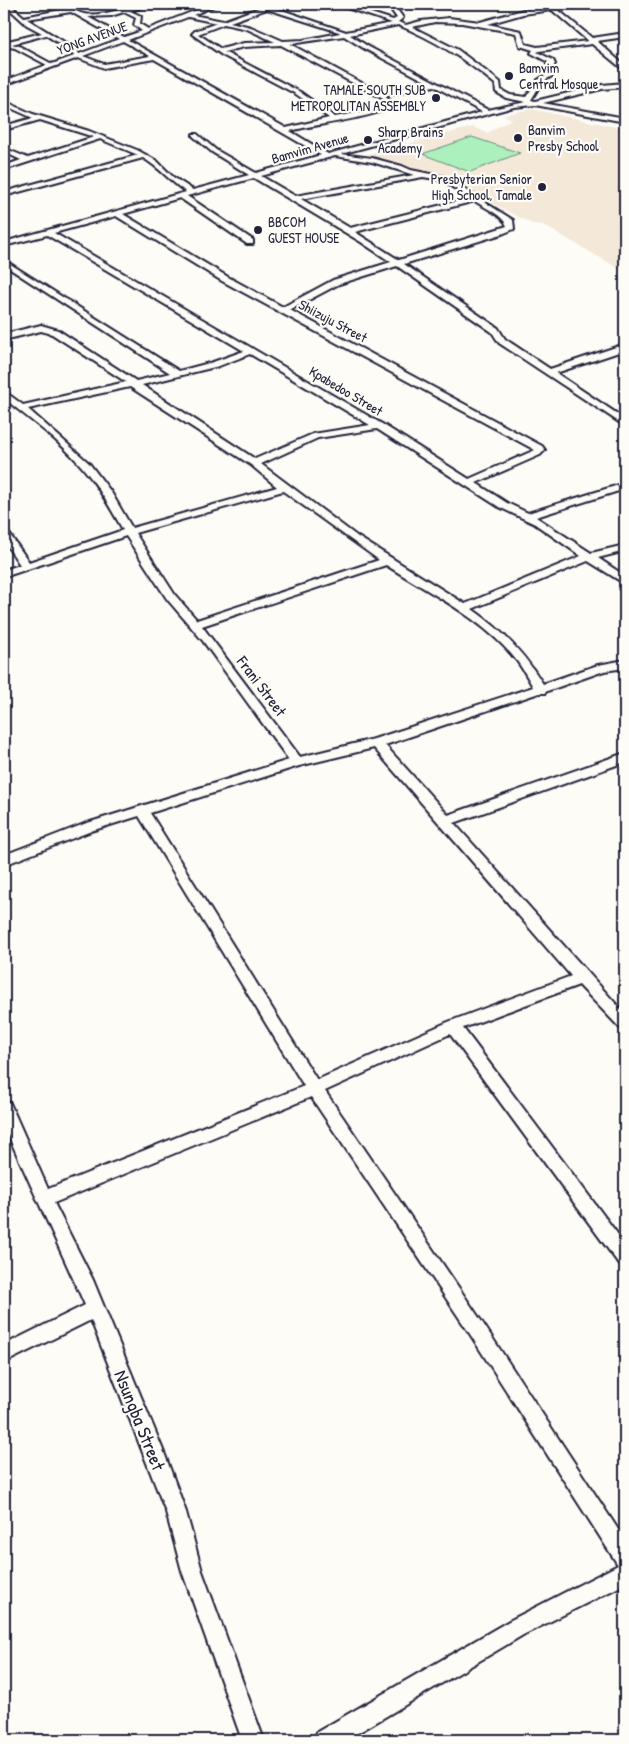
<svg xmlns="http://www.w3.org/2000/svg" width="629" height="1744" font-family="'Patrick Hand',sans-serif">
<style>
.built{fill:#f4e8d8}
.green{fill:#acf1bd;stroke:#678a7c}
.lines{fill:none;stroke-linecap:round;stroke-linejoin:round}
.minor-casing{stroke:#22223b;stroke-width:4}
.minor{fill:#fdfcf7;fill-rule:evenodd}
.poi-dot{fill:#22223b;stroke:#fdfcf7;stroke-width:2}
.labels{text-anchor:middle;stroke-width:4.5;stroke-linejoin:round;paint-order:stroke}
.far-street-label{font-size:14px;fill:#22223b;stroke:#fdfcf7}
.far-poi-label{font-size:14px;fill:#22223b;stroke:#fdfcf7;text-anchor:start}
.street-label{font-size:16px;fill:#22223b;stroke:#fdfcf7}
.near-street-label{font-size:19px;fill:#22223b;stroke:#fdfcf7}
</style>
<rect width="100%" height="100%" fill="#fdfcf7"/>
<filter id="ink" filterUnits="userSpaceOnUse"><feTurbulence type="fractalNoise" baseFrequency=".02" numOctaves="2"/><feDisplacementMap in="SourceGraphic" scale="10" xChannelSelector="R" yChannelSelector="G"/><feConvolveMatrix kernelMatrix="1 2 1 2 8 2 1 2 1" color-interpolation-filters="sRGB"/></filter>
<g filter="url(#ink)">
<!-- built -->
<path class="built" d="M 531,109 L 625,129 L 625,272 L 543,225 L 532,224 L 488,201 L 430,174 L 368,154 L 473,127 L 487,133 L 512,119 L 503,115 Z"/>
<!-- green -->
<path class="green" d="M 472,137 L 520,153 L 470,172 L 422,154 Z"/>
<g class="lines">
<!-- minor casing -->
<g class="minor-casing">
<path id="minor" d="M 4,4 L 9,4 L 24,17 L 66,9 L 58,4 C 69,4 74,12 84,14 C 95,16 112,12 123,9 L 122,7 L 125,5 L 128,8 L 152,4 L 130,11 L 141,16 L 140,24 L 148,29 L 212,4 L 219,4 L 193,15 L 223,21 L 264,6 L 280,4 L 273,7 L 346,32 L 392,23 L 335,4 L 343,4 L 393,20 L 397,18 L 387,4 L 393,4 L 403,18 L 398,22 L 406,25 L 421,21 L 449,18 L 480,22 L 523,10 L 548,7 L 545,4 L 551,4 L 592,38 L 625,33 L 625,37 L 597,41 L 625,66 L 625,71 L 592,44 L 539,51 L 537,52 L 553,60 L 555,64 L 550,73 L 552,76 L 542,82 L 531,100 L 535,101 L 602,85 L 625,83 L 625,87 L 602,89 L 543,103 L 625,118 L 625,122 L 535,105 L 514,107 L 341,154 L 372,158 L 402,166 L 411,170 L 445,177 L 513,220 L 514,229 L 502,234 L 404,264 L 498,328 L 505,339 L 550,369 L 625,344 L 625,350 L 556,373 L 625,419 L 625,426 L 499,343 L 492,332 L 397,266 L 339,284 L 290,310 L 542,446 L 545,450 L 540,455 L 476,483 L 507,503 L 528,513 L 625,483 L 625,489 L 536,517 L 591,553 L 625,545 L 625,551 L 598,558 L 625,576 L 625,584 L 588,561 L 472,609 C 502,630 524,653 543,684 L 598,665 L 625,660 L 625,668 L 604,671 L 547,691 L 545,693 L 539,693 L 385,745 L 448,815 L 625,753 L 625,762 L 454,823 L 625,1014 L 625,1030 L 620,1028 L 579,985 L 463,1028 L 625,1244 L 625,1266 L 619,1264 L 450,1034 L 325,1091 L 480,1319 L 625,1540 L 625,1584 L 523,1635 L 346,1740 L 314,1740 L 317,1732 L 509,1621 L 618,1565 L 468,1331 L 311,1097 L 54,1203 L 93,1280 L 165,1455 L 186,1512 L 202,1571 L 264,1740 L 242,1740 L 182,1571 L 166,1512 L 91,1320 L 4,1363 L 4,1345 L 85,1305 L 4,1126 L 4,1101 L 10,1103 L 48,1189 L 304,1086 L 139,816 L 94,830 L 4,865 L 4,855 L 84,824 L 289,760 L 203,641 L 167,599 L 126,536 L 4,577 L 4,570 L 20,565 L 4,541 L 4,531 L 8,532 L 29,562 L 123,530 C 111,509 99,487 83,468 C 61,441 30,420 4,398 L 4,391 L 23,405 L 126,382 L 52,334 L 41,331 L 4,340 L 4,334 L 41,325 L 58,330 L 136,381 L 170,373 L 4,265 L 4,260 L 179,371 L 213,362 L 244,351 L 47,235 L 4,246 L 4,242 L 186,192 C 171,182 159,167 143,158 L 4,196 L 4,192 L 138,155 L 100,139 L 4,170 L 4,166 L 21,160 L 4,152 L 4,148 L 28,158 L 94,137 L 40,120 L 4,130 L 4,126 L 33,118 L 4,105 L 4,101 L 33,114 L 89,131 L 137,150 L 157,161 L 173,177 L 193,190 L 249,175 L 212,152 L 193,136 L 193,134 L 197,134 L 216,150 L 256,173 L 321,155 L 154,59 L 104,68 L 78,58 L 4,85 L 4,81 L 47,65 L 15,48 L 4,46 L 4,42 L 42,33 L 27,25 ZM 267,9 L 339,32 L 340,33 L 303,40 L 283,41 L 251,27 L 230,22 ZM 552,10 L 588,41 L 537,47 L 525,44 L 521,31 L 488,24 L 523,14 ZM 71,12 L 119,39 L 79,54 L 77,50 L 27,19 ZM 124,12 L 136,18 L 134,25 L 142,31 L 124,37 L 88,17 L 111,16 ZM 188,17 L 217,23 L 195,31 L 192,34 L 222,55 L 296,94 L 329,118 L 286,128 L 128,40 ZM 435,22 L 462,23 L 516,33 L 520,46 L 533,50 L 531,53 L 548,62 L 544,73 L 546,75 L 538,80 L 526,97 L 510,95 L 501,90 L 500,82 L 458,50 L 412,27 ZM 224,24 L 247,29 L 275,42 L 244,43 L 221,49 L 198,34 ZM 398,25 C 435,40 463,58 495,84 L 496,92 L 506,98 L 526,102 L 488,110 L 369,47 L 350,35 ZM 46,35 L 72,52 L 74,56 L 52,64 L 19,46 L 12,44 ZM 344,36 L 365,49 L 429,83 L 380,93 L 290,44 ZM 123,41 L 150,56 L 104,64 L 83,56 ZM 281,45 L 385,100 L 387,104 L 376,109 L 335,117 L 300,92 L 224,52 L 244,47 ZM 434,86 L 482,112 L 328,154 L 290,131 C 315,124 377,118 394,105 L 385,96 ZM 335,156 L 372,162 L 414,175 L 295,196 L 261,176 ZM 423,177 L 441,180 L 470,198 L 350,228 L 301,199 ZM 254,178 L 361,242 L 391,262 L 333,280 L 283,307 L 228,277 L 123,214 L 180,198 L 247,244 L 253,244 L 253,240 L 187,196 ZM 475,201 C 485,208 503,215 507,226 L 399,260 L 355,232 ZM 116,216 L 222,281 L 535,450 L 469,479 L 382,424 L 54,233 ZM 250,354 L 370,425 L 313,434 L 255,459 L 142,385 L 219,366 ZM 130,387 L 251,465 L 277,487 L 132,528 L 111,492 L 89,463 L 28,409 ZM 377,429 L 499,507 L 535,524 L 581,556 L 465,604 L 358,537 L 261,464 L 318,438 ZM 283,491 L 379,560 L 197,620 L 175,595 L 135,533 ZM 386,565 C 431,594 483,618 517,661 C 523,669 528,678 533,687 L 374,739 L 300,757 L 202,626 ZM 374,748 L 571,976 L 448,1022 L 317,1080 L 150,813 L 299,766 Z"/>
</g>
<!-- minor -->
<use href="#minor" class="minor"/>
</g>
</g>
<!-- markers -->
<g class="poi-dot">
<circle cx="509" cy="76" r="5"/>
<circle cx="436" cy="98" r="5"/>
<circle cx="518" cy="138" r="5"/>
<circle cx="368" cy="140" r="5"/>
<circle cx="542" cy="187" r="5"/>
<circle cx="258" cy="230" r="5"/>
</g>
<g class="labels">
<!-- far-street labels -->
<g class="far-street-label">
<text transform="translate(92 38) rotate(-20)" y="5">YONG AVENUE</text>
<text transform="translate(310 148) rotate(-16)" y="5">Bamvim Avenue</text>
<text transform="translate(333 321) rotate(28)" y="5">Shiizuju Street</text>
<text transform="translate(346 391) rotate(31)" y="5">Kpabedoo Street</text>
</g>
<!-- far-poi labels -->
<g class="far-poi-label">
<text x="519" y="73">Bamvim<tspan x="519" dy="16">Central Mosque</tspan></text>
<text x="426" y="95" text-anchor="end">TAMALE SOUTH SUB<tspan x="426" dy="16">METROPOLITAN ASSEMBLY</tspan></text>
<text x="528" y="135">Banvim<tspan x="528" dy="16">Presby School</tspan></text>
<text x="378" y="137">Sharp Brains<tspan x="378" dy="16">Academy</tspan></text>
<text x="532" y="184" text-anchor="end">Presbyterian Senior<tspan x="532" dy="16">High School, Tamale</tspan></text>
<text x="268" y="227">BBCOM<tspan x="268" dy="16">GUEST HOUSE</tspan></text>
</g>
<!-- street labels -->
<g class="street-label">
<text transform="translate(262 686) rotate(53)" y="6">Frani Street</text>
</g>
<!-- near-street labels -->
<g class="near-street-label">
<text transform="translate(140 1420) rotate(68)" y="7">Nsungba Street</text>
</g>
</g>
<!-- margin -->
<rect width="629" height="1744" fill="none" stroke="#fdfcf7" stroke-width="20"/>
<rect x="10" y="10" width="609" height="1724" fill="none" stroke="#22223b" stroke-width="2" filter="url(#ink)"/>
</svg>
